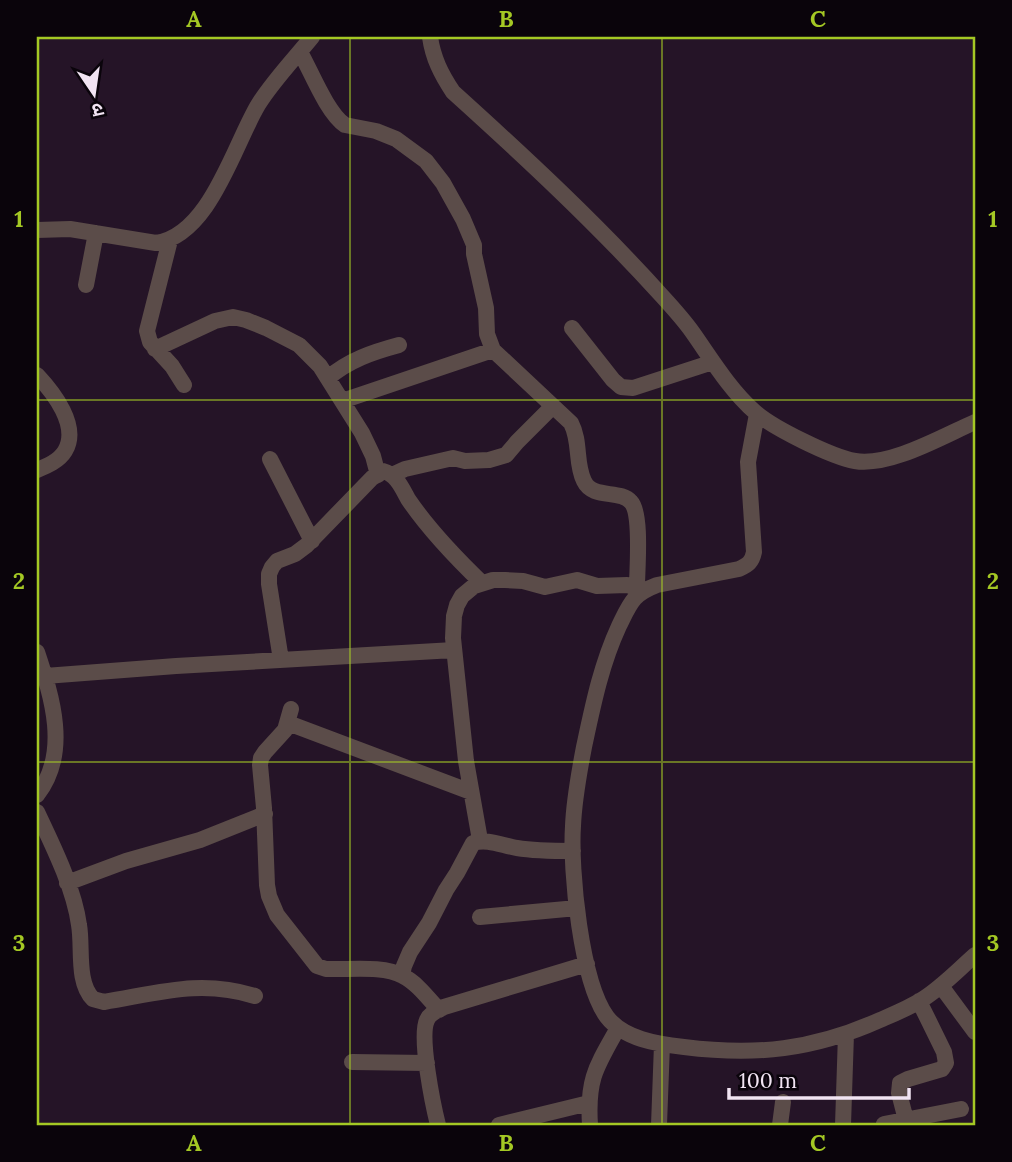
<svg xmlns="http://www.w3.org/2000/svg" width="1012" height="1162" font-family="Lora,'Noto Sans Devanagari',serif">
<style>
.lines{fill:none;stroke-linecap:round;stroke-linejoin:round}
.minor{stroke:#5b4c49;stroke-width:16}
.grid{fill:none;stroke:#a4c824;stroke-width:2;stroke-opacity:0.55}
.neatline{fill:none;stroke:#a4c824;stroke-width:2.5}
.grid-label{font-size:23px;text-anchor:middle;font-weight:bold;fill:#a4c824}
</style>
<rect width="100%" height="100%" fill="#251427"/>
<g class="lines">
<!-- minor -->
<path class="minor" d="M 430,37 C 433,58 441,74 453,92 C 525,157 597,224 662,296 C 673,308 684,320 693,333 C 712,360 730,390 755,412 C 773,428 832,457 855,461 C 890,467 943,436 975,422
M 300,52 C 311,71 327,113 345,125 L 376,131 L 396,139 L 426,161 L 443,183 L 463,219 L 474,245 L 474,254 L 486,308 L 487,334 L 493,350 L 571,423 C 581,442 575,463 584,481 C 593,500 620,489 631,502 C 642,514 637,569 637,587
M 37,230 L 70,229 L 156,243 C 210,235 234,145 258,105 C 272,82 295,58 312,37
M 170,240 L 147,331 L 150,342 L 172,366 L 184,385
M 86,285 L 96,233
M 572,328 L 613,380 L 621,387 L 633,388 L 713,362
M 155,349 L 215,321 L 233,317 L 246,320 L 266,328 L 299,345 L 320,366 L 362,433 L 373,456 L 378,475
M 37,375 C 53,392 80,426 65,451 C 59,461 47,466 37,470
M 328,378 C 349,360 373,352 399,345
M 342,401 L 493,350
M 757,414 L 748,462 L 754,552 C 752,562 748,565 739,569 L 657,585 C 649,588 641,592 635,598 C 628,606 624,616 619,626 C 601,665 593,705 584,747 C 579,773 574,800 573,826 C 570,870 581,982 607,1017 C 624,1039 657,1044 684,1047 C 756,1056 813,1050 880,1020 C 894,1014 909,1008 923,999 C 942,987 958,970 975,955
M 270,459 L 312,541
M 392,475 L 405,469 L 453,458 L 465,461 L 489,460 L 506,455 L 517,442 L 553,406
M 37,652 C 52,697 70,753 37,795
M 281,660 L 269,584 L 269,574 L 272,567 L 277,561 L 295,554 L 307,545 L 372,478 L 383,471 C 396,474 402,488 408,499 C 429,530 455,557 482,583
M 45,676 L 176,666 L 454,650
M 291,709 L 285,730 L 265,752 L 261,758 L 260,765 L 264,808 L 267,885 L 269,896 L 277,915 L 317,966 L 326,969 C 349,970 383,965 403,976 C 417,983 428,998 439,1010
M 288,723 L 471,792
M 37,812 C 53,846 74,888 79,925 C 83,947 76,982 93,999 L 104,1002 C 159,993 200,979 255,996
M 480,840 L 466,761 L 453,638 L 454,616 L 457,605 L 462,596 L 474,586 L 493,580 L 505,580 L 523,581 L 545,587 L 577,580 L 597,586 L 627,585 L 645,590
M 67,883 L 126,861 L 200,840 L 265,814
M 480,917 L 577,908
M 402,975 L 404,966 L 410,952 L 429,923 L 446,890 L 457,873 L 473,843 C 487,838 503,846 517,848 C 535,851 554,851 573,851
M 941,986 L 975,1032
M 352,1062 L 427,1063
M 906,1120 L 899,1093 L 900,1083 L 908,1079 L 942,1069 L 946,1063 L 944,1052 L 919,1001
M 884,1124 L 961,1109
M 438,1125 C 433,1105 419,1037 427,1020 C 430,1013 437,1011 444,1007 L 587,964
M 499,1125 L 589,1103
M 590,1125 C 587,1079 596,1067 618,1028
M 659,1125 L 662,1044
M 780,1125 L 783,1102
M 843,1125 L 846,1034"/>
</g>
<!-- grid -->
<path class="grid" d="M 350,37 L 350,1125M 662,37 L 662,1125M 37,400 L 975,400M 37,762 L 975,762"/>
<!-- border -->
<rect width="1012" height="1162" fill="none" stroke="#0a040b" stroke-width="77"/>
<!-- north arrow -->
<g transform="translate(94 94) rotate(167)" stroke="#0a040b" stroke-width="5" paint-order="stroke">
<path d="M0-5L12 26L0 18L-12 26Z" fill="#f1e4f2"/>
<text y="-10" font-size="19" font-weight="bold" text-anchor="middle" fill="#f1e4f2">उ</text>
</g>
<!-- scale -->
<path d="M729 1088v10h180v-10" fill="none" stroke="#f1e4f2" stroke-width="3.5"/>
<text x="739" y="1088" font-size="21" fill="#f1e4f2" stroke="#0a040b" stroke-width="5" paint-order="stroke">100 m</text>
<rect x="38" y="38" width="936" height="1086" class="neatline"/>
<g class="grid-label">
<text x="194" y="27">A</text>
<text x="506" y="27">B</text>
<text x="818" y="27">C</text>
<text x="19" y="227">1</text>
<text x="993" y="227">1</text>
<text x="19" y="589">2</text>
<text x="993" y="589">2</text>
<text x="19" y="951">3</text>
<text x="993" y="951">3</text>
<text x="194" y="1151">A</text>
<text x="506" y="1151">B</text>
<text x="818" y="1151">C</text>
</g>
</svg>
